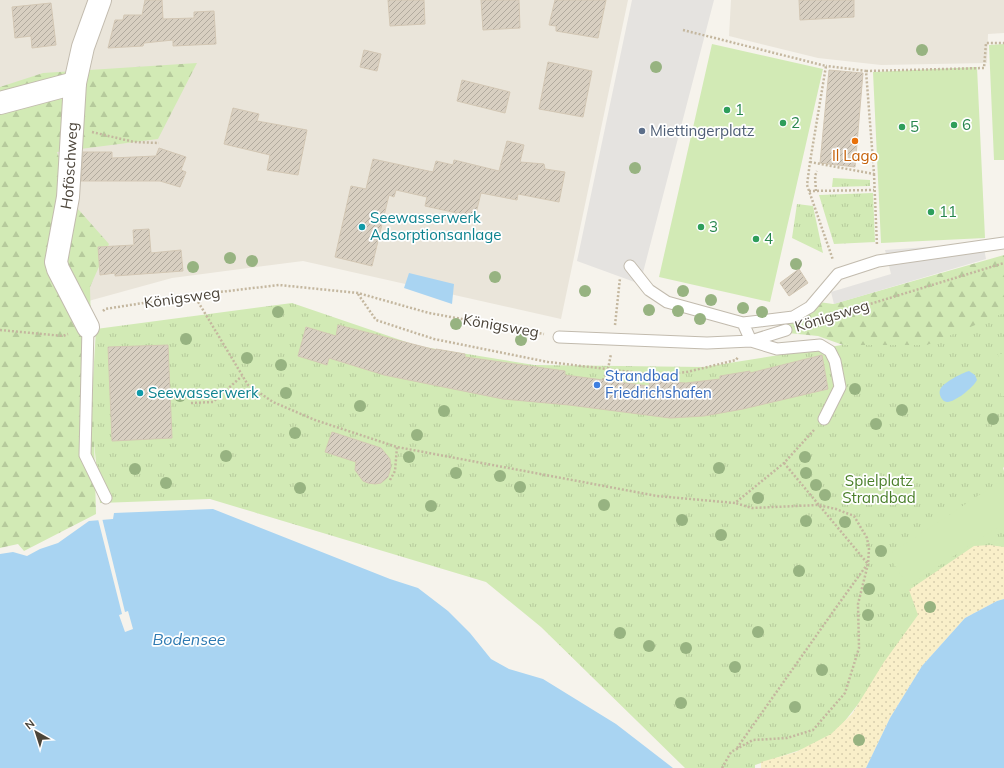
<svg xmlns="http://www.w3.org/2000/svg" width="1004" height="768" font-family="Mulish,sans-serif">
<style>
.residential{fill:#eae5da}
.grass{fill:url(#grass-tufts)}
.forest{fill:url(#forest-firs)}
.sand{fill:url(#sand-dots)}
.garden{fill:#d2eab5}
.parking{fill:#e5e3e0}
.water{fill:#a9d4f2}
.pier{fill:#f6f3ec}
.building{fill:url(#building-hatch);stroke:#d3c7b4}
.lines{fill:none;stroke-linecap:round;stroke-linejoin:round}
.lane-casing{stroke:#c2bbae;stroke-width:13}
.street-casing{stroke:#c2bbae;stroke-width:24}
.path{stroke:#c4b79f;stroke-width:2.5;stroke-dasharray:2 2;stroke-linecap:butt}
.lane{stroke:#fff;stroke-width:11}
.street{stroke:#fff;stroke-width:22}
.tree{fill:#97b381}
.leisure-dot{fill:#2e9e5b;stroke:#fff;stroke-width:1.5}
.service-dot{fill:#5c6f8a;stroke:#fff;stroke-width:1.5}
.food-dot{fill:#e8710a;stroke:#fff;stroke-width:1.5}
.culture-dot{fill:#0f9aa8;stroke:#fff;stroke-width:1.5}
.shop-dot{fill:#3f7fe0;stroke:#fff;stroke-width:1.5}
.labels{text-anchor:middle;stroke-width:3.5;stroke-linejoin:round;paint-order:stroke}
.leisure-label{font-size:15px;fill:#27864d;stroke:#fff;text-anchor:start}
.service-label{font-size:15px;fill:#4e5e75;stroke:#fff;text-anchor:start}
.food-label{font-size:15px;fill:#c56008;stroke:#fff}
.street-label{font-size:15px;fill:#4b4439;stroke:#fff}
.culture-label{font-size:15px;fill:#0d838f;stroke:#fff;text-anchor:start}
.shop-label{font-size:15px;fill:#366cbe;stroke:#fff;text-anchor:start}
.park-label{font-size:15px;fill:#4a7f2a;stroke:#fff}
.water-label{font-size:16px;font-style:italic;fill:#2e7ab2;stroke:#fff}
</style>
<defs>
<pattern id="grass-tufts" width="24" height="20" patternUnits="userSpaceOnUse"><rect width="24" height="20" fill="#d2eab5"/><path d="M3 7l-1-3M5 7V3M7 7l1-3M15 17l-1-3M17 17v-4M19 17l1-3" fill="none" stroke="#b6ca9c"/></pattern>
<pattern id="forest-firs" width="22" height="20" patternUnits="userSpaceOnUse"><rect width="22" height="20" fill="#d2eab5"/><path d="M5 1l3.5 6h-7zM16 11l3.5 6h-7z" fill="#b6ca9c"/></pattern>
<pattern id="sand-dots" width="8" height="8" patternUnits="userSpaceOnUse"><rect width="8" height="8" fill="#f9efc9"/><path d="M2 2h.1M6 6h.1" fill="none" stroke="#d7cead" stroke-width="1.8" stroke-linecap="round"/></pattern>
<pattern id="building-hatch" width="6" height="6" patternUnits="userSpaceOnUse"><rect width="6" height="6" fill="#d8cfc1"/><path d="M-1 1l2-2M0 6l6-6M5 7l2-2" fill="none" stroke="#b1aa9e"/></pattern>
</defs>
<rect width="100%" height="100%" fill="#f6f3ec"/>
<!-- residential -->
<path class="residential" d="M 0,0 L 628,0 L 561,319 L 303,261 L 172,278 L 74,305 L 0,304 Z
M 731,0 L 1004,0 L 1004,33 L 988,34 L 987,63 L 881,65 L 818,58 L 729,36 Z"/>
<!-- grass -->
<path class="grass" d="M 833,178 L 870,180 L 870,186 L 832,187 Z
M 873,193 L 875,242 L 834,244 L 819,195 Z
M 797,204 L 813,206 L 823,253 L 792,238 Z
M 292,303 L 418,346 L 534,365 L 704,367 L 917,333 L 1004,305 L 1004,467 L 1003,468 L 1004,471 L 1004,590 L 917,629 L 830,740 L 755,765 L 755,768 L 685,768 L 541,627 L 486,582 L 210,499 L 100,503 L 91,412 L 96,329 Z"/>
<!-- forest -->
<path class="forest" d="M 197,63 L 158,139 L 57,152 L 78,209 L 109,244 L 90,287 L 96,514 L 24,551 L 18,544 L 0,548 L 0,87 L 43,73 Z
M 1004,255 L 1004,313 L 927,345 L 843,345 L 818,336 L 788,333 L 788,322 L 819,302 L 833,304 Z"/>
<!-- sand -->
<path class="sand" d="M 990,545 L 1004,547 L 1004,599 L 997,601 L 965,618 L 922,666 L 890,718 L 866,768 L 761,768 L 761,762 L 796,752 L 831,734 L 852,714 L 884,662 L 918,615 L 909,590 L 974,546 Z"/>
<!-- garden -->
<path class="garden" d="M 712,44 L 823,69 L 770,302 L 659,277 Z
M 1004,44 L 1004,160 L 994,160 L 989,45 Z
M 977,67 L 985,238 L 881,243 L 873,72 Z
M 998,354 L 1004,354 L 1004,396 L 1001,396 Z
M 1004,483 L 1004,523 L 908,586 L 888,555 L 996,484 Z"/>
<!-- parking -->
<path class="parking" d="M 632,0 L 714,0 L 640,284 L 577,261 Z
M 983,243 L 986,259 L 834,304 L 831,292 L 891,274 L 885,250 Z"/>
<!-- water -->
<path class="water" d="M 409,273 L 454,284 L 452,304 L 404,288 Z
M 969,371 L 975,375 L 977,380 C 973,387 967,391 961,396 C 955,399 947,406 942,399 C 940,396 939,393 940,390 C 942,383 962,373 969,371 Z
M 213,509 L 390,579 L 418,588 L 448,611 L 470,633 L 491,659 L 509,669 L 543,679 L 616,724 L 673,768 L 0,768 L 0,554 L 13,552 L 27,556 L 40,549 L 58,543 L 89,521 L 113,519 L 114,513 Z
M 1004,599 L 1004,768 L 866,768 L 890,718 L 922,666 L 965,618 L 997,601 Z"/>
<!-- pier -->
<path class="pier" d="M 102,518 L 125,612 L 128,611 L 133,629 L 125,632 L 119,615 L 122,614 L 98,519 Z"/>
<!-- building -->
<path class="building" d="M 145,0 L 162,0 L 163,19 L 194,18 L 194,12 L 214,11 L 216,44 L 173,46 L 173,40 L 144,43 L 143,46 L 108,48 L 115,20 L 123,20 L 124,15 L 142,15 Z
M 388,0 L 424,0 L 425,24 L 390,26 Z
M 481,0 L 519,0 L 520,28 L 483,30 Z
M 555,0 L 606,0 L 598,38 L 556,31 L 556,26 L 549,25 Z
M 799,0 L 854,0 L 854,17 L 800,20 Z
M 51,3 L 56,45 L 32,48 L 31,36 L 15,38 L 12,7 Z
M 364,50 L 381,54 L 377,71 L 360,67 Z
M 548,62 L 592,71 L 583,117 L 539,109 Z
M 829,70 L 863,73 L 855,167 L 820,163 Z
M 462,80 L 510,92 L 505,113 L 457,101 Z
M 233,108 L 259,114 L 257,121 L 307,130 L 298,175 L 267,170 L 270,155 L 224,144 Z
M 507,141 L 524,145 L 520,162 L 544,164 L 545,169 L 565,172 L 559,202 L 518,194 L 517,200 L 481,193 L 475,217 L 425,206 L 427,197 L 396,190 L 394,197 L 389,195 L 372,266 L 335,257 L 351,186 L 366,189 L 373,159 L 433,172 L 436,161 L 453,165 L 454,160 L 499,171 Z
M 159,148 L 186,157 L 181,170 L 186,172 L 180,187 L 160,181 L 81,181 L 83,152 L 112,152 L 112,158 L 156,156 Z
M 149,229 L 151,253 L 181,250 L 183,271 L 115,276 L 115,273 L 100,275 L 98,247 L 134,245 L 133,230 Z
M 799,269 L 808,283 L 789,296 L 780,283 Z
M 338,325 L 436,350 L 436,349 L 465,354 L 465,357 L 565,371 L 565,375 L 649,386 L 650,381 L 686,383 L 720,379 L 720,376 L 750,371 L 750,373 L 822,355 L 828,389 L 743,409 L 704,416 L 670,418 L 569,405 L 503,399 L 384,375 L 329,358 L 327,365 L 298,356 L 306,327 L 336,336 Z
M 168,345 L 172,438 L 112,441 L 108,347 Z
M 332,432 L 381,448 L 390,459 L 391,467 L 388,477 L 381,483 L 375,484 L 368,483 L 363,481 L 355,470 L 356,462 L 325,452 Z"/>
<g class="lines">
<!-- lane casing -->
<g class="lane-casing">
<path id="lane" d="M 630,266 L 649,290 L 667,302 L 743,323 L 793,317 L 810,307 L 838,274 L 878,261 L 1004,243
M 743,323 L 751,341 L 777,349 L 820,345 L 830,351 L 835,361 L 840,387 L 824,419
M 88,327 L 85,455 L 106,498
M 559,337 L 707,343 L 751,341 L 786,330"/>
</g>
<!-- street casing -->
<g class="street-casing">
<g id="street">
<path d="M 0,103 L 75,83"/>
<path id="s1" d="M 88,327 L 58,269 L 56,262 L 68,197 L 75,83 L 83,47 L 100,0"/>
</g>
</g>
<!-- path -->
<path class="path" d="M 683,30 L 826,66 L 810,162 L 807,185 L 833,260
M 866,71 L 984,68 L 986,43 L 1004,43
M 92,132 L 134,142 L 159,143
M 810,162 L 874,174 L 866,71 L 826,66
M 874,174 L 877,246
M 809,191 L 874,190
M 816,191 L 815,176 L 817,171
M 358,294 L 376,320 L 434,339 L 548,362 L 657,375 L 687,372 L 736,360 L 738,357
M 194,295 L 248,385 L 273,402 L 315,420 L 397,447 L 657,496 L 735,503 L 784,463 L 814,430
M 103,311 L 105,309 L 194,295 L 279,285 L 358,293 L 429,313 L 544,334
M 821,319 L 1004,263
M 615,325 L 620,278
M 0,330 L 63,336 L 68,334
M 603,380 L 608,369 L 611,354
M 191,403 L 213,402 L 242,376
M 784,463 L 868,564
M 390,480 L 395,471 L 397,447
M 737,748 L 835,609 L 866,566
M 722,768 L 731,752 L 753,740 L 787,738 L 813,730 L 845,693 L 859,648 L 858,604 L 868,564 L 869,549 L 867,538 L 854,516 L 836,509 L 818,505 L 752,508 L 735,503"/>
<!-- lane -->
<use href="#lane" class="lane"/>
<!-- street -->
<use href="#street" class="street"/>
</g>
<!-- trees -->
<g class="tree">
<circle cx="922" cy="50" r="6"/>
<circle cx="656" cy="67" r="6"/>
<circle cx="635" cy="168" r="6"/>
<circle cx="230" cy="258" r="6"/>
<circle cx="252" cy="261" r="6"/>
<circle cx="796" cy="264" r="6"/>
<circle cx="193" cy="267" r="6"/>
<circle cx="495" cy="277" r="6"/>
<circle cx="585" cy="291" r="6"/>
<circle cx="683" cy="291" r="6"/>
<circle cx="711" cy="300" r="6"/>
<circle cx="743" cy="308" r="6"/>
<circle cx="649" cy="310" r="6"/>
<circle cx="678" cy="311" r="6"/>
<circle cx="278" cy="312" r="6"/>
<circle cx="762" cy="312" r="6"/>
<circle cx="700" cy="319" r="6"/>
<circle cx="456" cy="324" r="6"/>
<circle cx="186" cy="339" r="6"/>
<circle cx="521" cy="340" r="6"/>
<circle cx="247" cy="358" r="6"/>
<circle cx="281" cy="365" r="6"/>
<circle cx="855" cy="389" r="6"/>
<circle cx="286" cy="393" r="6"/>
<circle cx="180" cy="396" r="6"/>
<circle cx="360" cy="406" r="6"/>
<circle cx="902" cy="410" r="6"/>
<circle cx="444" cy="411" r="6"/>
<circle cx="993" cy="419" r="6"/>
<circle cx="876" cy="424" r="6"/>
<circle cx="295" cy="433" r="6"/>
<circle cx="417" cy="435" r="6"/>
<circle cx="226" cy="456" r="6"/>
<circle cx="409" cy="457" r="6"/>
<circle cx="805" cy="457" r="6"/>
<circle cx="719" cy="468" r="6"/>
<circle cx="135" cy="469" r="6"/>
<circle cx="456" cy="473" r="6"/>
<circle cx="806" cy="473" r="6"/>
<circle cx="500" cy="476" r="6"/>
<circle cx="166" cy="483" r="6"/>
<circle cx="816" cy="485" r="6"/>
<circle cx="520" cy="487" r="6"/>
<circle cx="300" cy="488" r="6"/>
<circle cx="825" cy="495" r="6"/>
<circle cx="758" cy="498" r="6"/>
<circle cx="604" cy="505" r="6"/>
<circle cx="431" cy="506" r="6"/>
<circle cx="682" cy="520" r="6"/>
<circle cx="806" cy="521" r="6"/>
<circle cx="845" cy="522" r="6"/>
<circle cx="721" cy="535" r="6"/>
<circle cx="881" cy="551" r="6"/>
<circle cx="799" cy="571" r="6"/>
<circle cx="869" cy="589" r="6"/>
<circle cx="930" cy="607" r="6"/>
<circle cx="868" cy="615" r="6"/>
<circle cx="758" cy="632" r="6"/>
<circle cx="620" cy="633" r="6"/>
<circle cx="649" cy="646" r="6"/>
<circle cx="686" cy="648" r="6"/>
<circle cx="735" cy="667" r="6"/>
<circle cx="822" cy="670" r="6"/>
<circle cx="681" cy="703" r="6"/>
<circle cx="795" cy="707" r="6"/>
<circle cx="859" cy="740" r="6"/>
</g>
<!-- markers -->
<g class="leisure-dot">
<circle cx="727" cy="110" r="4"/>
<circle cx="783" cy="123" r="4"/>
<circle cx="954" cy="125" r="4"/>
<circle cx="902" cy="127" r="4"/>
<circle cx="931" cy="212" r="4"/>
<circle cx="701" cy="227" r="4"/>
<circle cx="756" cy="239" r="4"/>
</g>
<circle class="service-dot" cx="642" cy="131" r="4"/>
<circle class="food-dot" cx="855" cy="141" r="4"/>
<g class="culture-dot">
<circle cx="362" cy="227" r="4"/>
<circle cx="140" cy="393" r="4"/>
</g>
<circle class="shop-dot" cx="597" cy="385" r="4"/>
<g class="labels">
<!-- leisure labels -->
<g class="leisure-label">
<text x="735" y="115">1</text>
<text x="791" y="128">2</text>
<text x="962" y="130">6</text>
<text x="910" y="132">5</text>
<text x="939" y="217">11</text>
<text x="709" y="232">3</text>
<text x="764" y="244">4</text>
</g>
<!-- service labels -->
<g class="service-label">
<text x="650" y="136">Miettingerplatz</text>
</g>
<!-- food labels -->
<g class="food-label">
<text x="855" y="161">Il Lago</text>
</g>
<!-- street labels -->
<g class="street-label">
<text dy="5" stroke="none"><textPath href="#s1" startOffset="170">Hoföschweg</textPath></text>
<text transform="translate(182 298) rotate(-8)" y="5">Königsweg</text>
<text transform="translate(832 316) rotate(-17)" y="5">Königsweg</text>
<text transform="translate(501 326) rotate(10)" y="5">Königsweg</text>
</g>
<!-- culture labels -->
<g class="culture-label">
<text x="370" y="223">Seewasserwerk<tspan x="370" dy="17">Adsorptionsanlage</tspan></text>
<text x="148" y="398">Seewasserwerk</text>
</g>
<!-- shop labels -->
<g class="shop-label">
<text x="605" y="381">Strandbad<tspan x="605" dy="17">Friedrichshafen</tspan></text>
</g>
<!-- park labels -->
<g class="park-label">
<text x="879" y="486">Spielplatz<tspan x="879" dy="17">Strandbad</tspan></text>
</g>
<!-- water labels -->
<g class="water-label">
<text x="189" y="645">Bodensee</text>
</g>
</g>
<!-- north arrow -->
<g transform="translate(36 732) rotate(321)" stroke="#ffffff" stroke-width="3" paint-order="stroke">
<path d="M0-3L7 15L0 10L-7 15Z" fill="#4b4439"/>
<text y="-6" font-size="11" font-weight="bold" text-anchor="middle" fill="#4b4439">N</text>
</g>
</svg>
